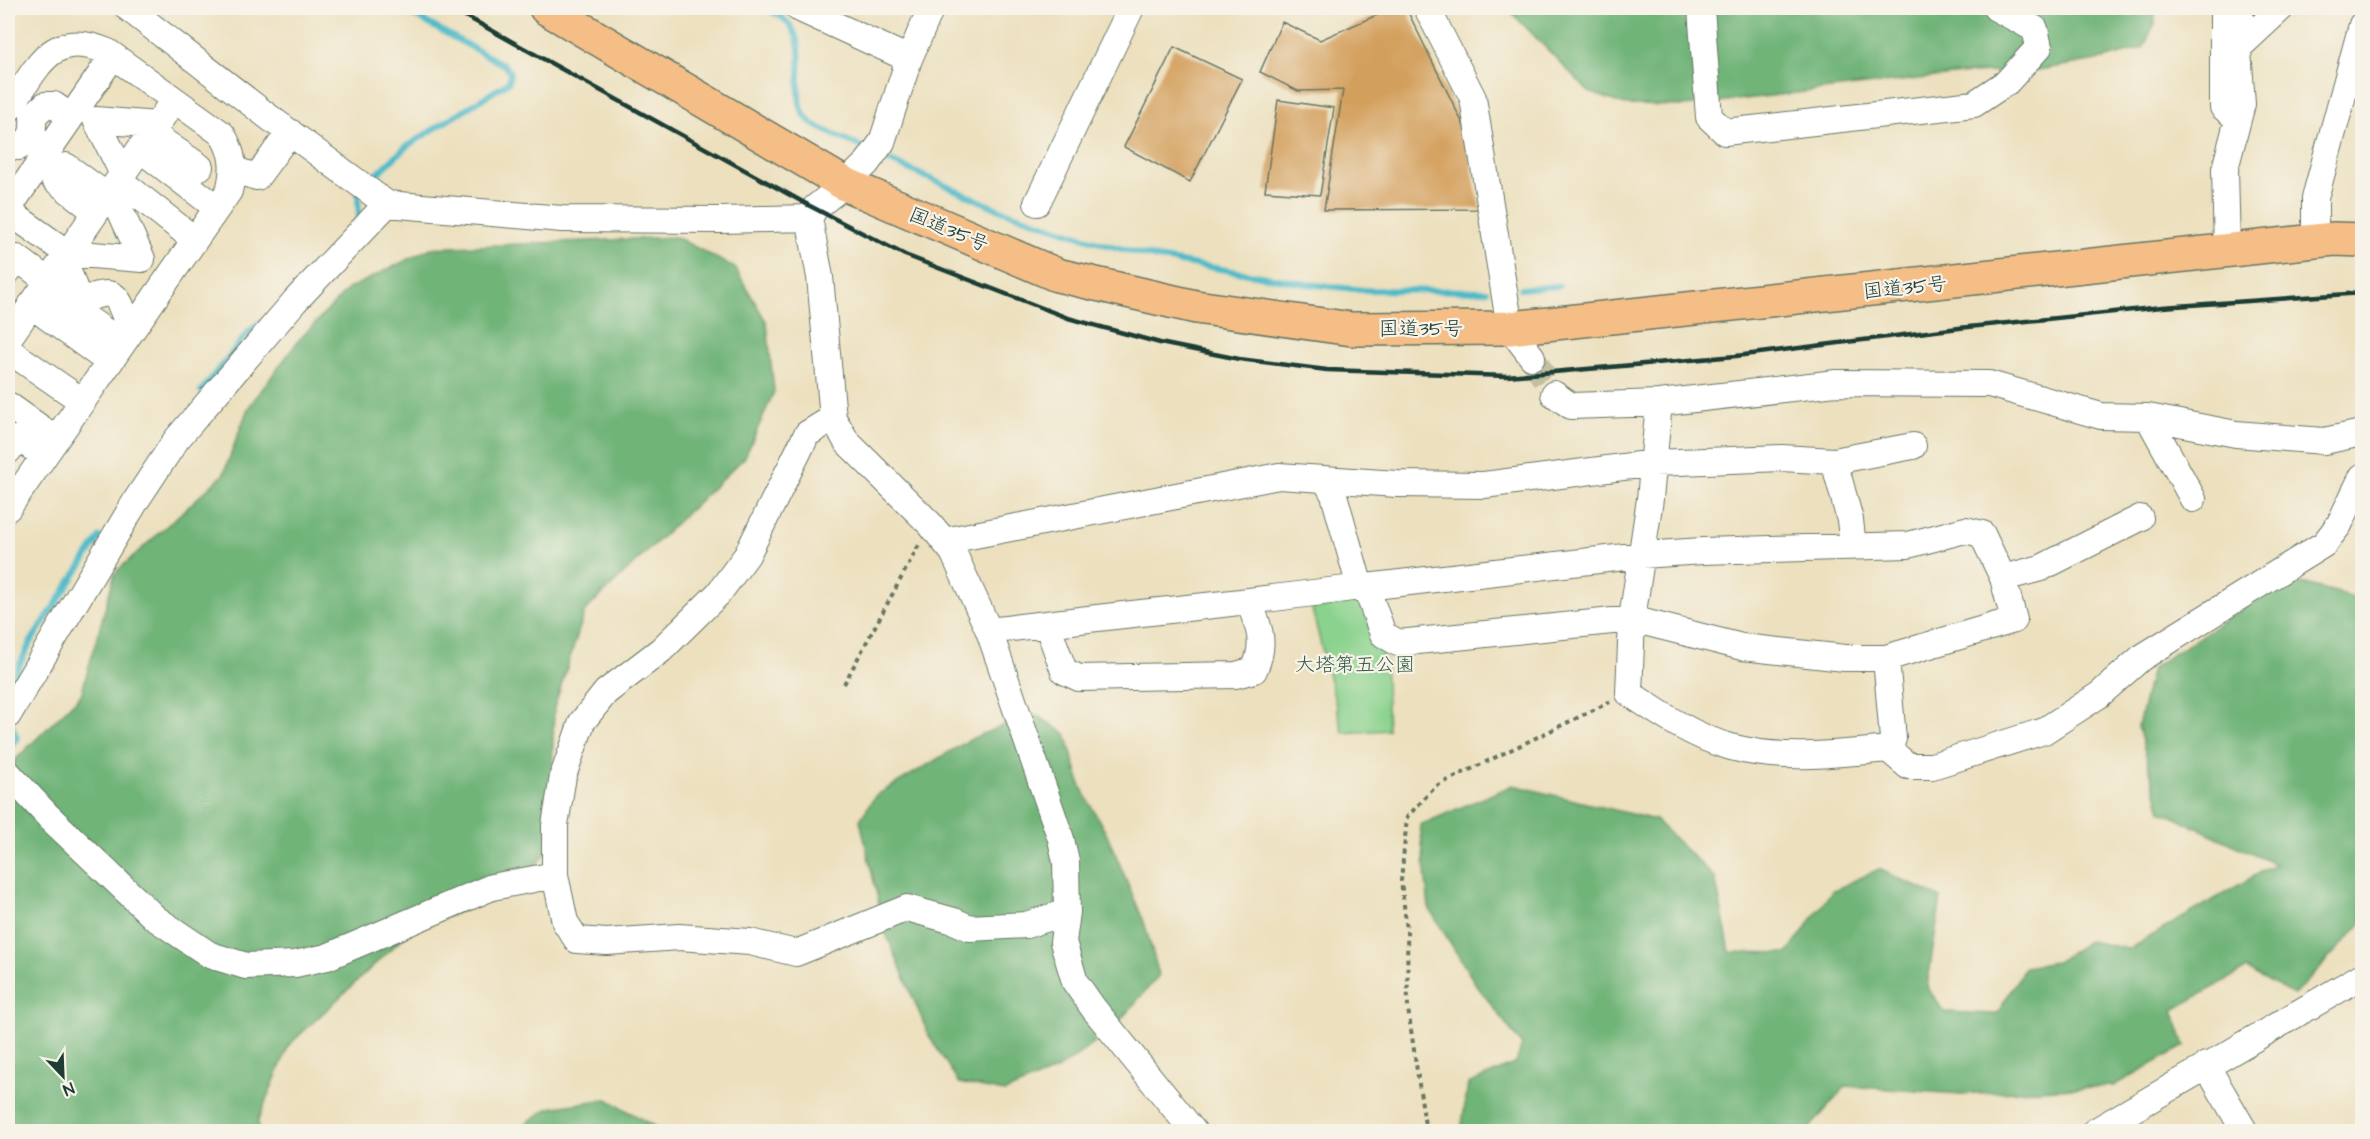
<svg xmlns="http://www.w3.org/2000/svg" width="2370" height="1139" font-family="'Architects Daughter','Klee One',sans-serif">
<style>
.green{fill:#8ad28d;stroke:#548860;stroke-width:1.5}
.forest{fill:#6fb478;stroke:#477856;stroke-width:1.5}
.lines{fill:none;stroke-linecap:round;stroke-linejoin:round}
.stream{stroke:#4dbac8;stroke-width:6}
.building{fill:#d39f5c}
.minor-tunnel{stroke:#c3bfa2;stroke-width:26;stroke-dasharray:26 13;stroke-linecap:butt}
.minor-casing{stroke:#677664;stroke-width:28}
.highway-casing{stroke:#677664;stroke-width:36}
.path{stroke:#677664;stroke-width:4;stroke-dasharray:4.5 4.5;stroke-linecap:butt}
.minor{stroke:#fff;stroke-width:26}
.highway{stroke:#f5be86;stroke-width:33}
.rail{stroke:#1f3d34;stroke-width:4.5}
.labels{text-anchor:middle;stroke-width:4.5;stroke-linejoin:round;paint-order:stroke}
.street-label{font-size:20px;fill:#1f3d34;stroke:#f7f3e8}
.park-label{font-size:20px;fill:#345b46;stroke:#f7f3e8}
</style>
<rect width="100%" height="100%" fill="#f7f3e8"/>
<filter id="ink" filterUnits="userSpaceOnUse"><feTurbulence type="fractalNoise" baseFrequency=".0167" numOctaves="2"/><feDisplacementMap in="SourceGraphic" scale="12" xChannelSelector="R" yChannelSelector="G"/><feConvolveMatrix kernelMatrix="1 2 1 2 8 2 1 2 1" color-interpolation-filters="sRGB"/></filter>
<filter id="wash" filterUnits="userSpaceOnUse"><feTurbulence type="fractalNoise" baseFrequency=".008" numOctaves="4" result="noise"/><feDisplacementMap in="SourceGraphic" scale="24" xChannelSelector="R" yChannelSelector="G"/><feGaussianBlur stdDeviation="1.35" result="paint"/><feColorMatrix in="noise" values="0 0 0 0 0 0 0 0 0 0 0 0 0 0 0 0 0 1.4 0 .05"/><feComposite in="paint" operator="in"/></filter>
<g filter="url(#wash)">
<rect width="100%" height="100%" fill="#ece0be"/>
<!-- green -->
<path class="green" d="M 1359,600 L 1385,660 L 1388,730 L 1343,733 L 1312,609 Z"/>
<!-- forest -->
<path class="forest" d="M 1507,8 L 2154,8 L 2155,23 L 2143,48 L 2103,59 L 2038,70 L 1970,73 L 1683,106 L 1625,105 L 1589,92 Z
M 676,237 L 735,268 L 767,323 L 774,392 L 745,457 L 585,611 L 554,708 L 550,849 L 514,889 L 408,933 L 289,1045 L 258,1120 L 259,1131 L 8,1132 L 8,767 L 81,695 L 115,573 L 223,475 L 248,408 L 298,341 L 348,289 L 431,248 Z
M 2287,579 L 2358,598 L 2362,590 L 2362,923 L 2294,995 L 2246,969 L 2173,1010 L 2185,1046 L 2113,1086 L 1960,1094 L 1846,1086 L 1807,1131 L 1461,1131 L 1468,1084 L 1516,1063 L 1522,1045 L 1475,983 L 1429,908 L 1420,825 L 1513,785 L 1655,820 L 1715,878 L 1730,952 L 1788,953 L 1832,891 L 1879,869 L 1941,898 L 1927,987 L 1944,1012 L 1997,1014 L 2025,967 L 2056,962 L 2089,941 L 2129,949 L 2275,864 L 2161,811 L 2138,726 L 2152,668 Z
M 1033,713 L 1066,734 L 1081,787 L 1109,839 L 1144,922 L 1159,975 L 1112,1030 L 1058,1069 L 1005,1092 L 959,1083 L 929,1036 L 885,931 L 860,820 L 875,796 L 973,738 Z
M 607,1099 L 662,1131 L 514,1131 L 549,1108 Z"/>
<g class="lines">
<!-- stream -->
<path class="stream" d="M 762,8 C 769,11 777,13 783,18 C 817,46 784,95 809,121 C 817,129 855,143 868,150
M 879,156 L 998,209 L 1100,243 L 1157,258 L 1307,284 L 1364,290 L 1487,291
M 376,175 L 407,146 L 509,82 L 510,72 L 504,65 L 400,8
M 358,194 L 359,220
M 1521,289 L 1559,286
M 201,391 L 249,331 L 264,321
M 8,690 L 30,643 L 100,537
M 8,749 L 17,738 L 10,721"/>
</g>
<g id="blocks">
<!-- building -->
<path class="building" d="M 1393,8 L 1406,8 L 1464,126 L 1480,209 L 1324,210 L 1343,90 L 1298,91 L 1260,72 L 1282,22 L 1320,40 Z
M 1174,47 L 1242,79 L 1190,182 L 1124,147 Z
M 1278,100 L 1334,108 L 1320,195 L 1265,191 Z"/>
</g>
</g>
<g filter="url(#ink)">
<use href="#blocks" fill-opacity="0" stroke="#677664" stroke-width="1.5"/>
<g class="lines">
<!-- minor-tunnel -->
<path class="minor-tunnel" d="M 1532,357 L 1554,394"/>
<!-- minor casing -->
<g class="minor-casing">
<path id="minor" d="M 128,8 L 270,118 L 387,204 L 562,219 L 721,220 L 809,218
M 798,8 L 909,59
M 931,8 L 909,59 L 882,142 L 867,163 L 845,184 L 815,208 L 809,218 L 820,277 L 833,418 L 847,442 L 930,524 L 953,552 L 989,631 L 1061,839 L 1066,862 L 1067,912 L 1063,942 L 1075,982 L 1094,1009 L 1194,1132
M 1427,8 L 1473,98 L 1510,328 L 1532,357
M 1701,8 L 1709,117 L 1725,132 L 1974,104 L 2007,82 L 2039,47 L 2035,29 L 1996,8
M 2223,8 L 2223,107 L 2238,119
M 2238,48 L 2281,8
M 8,110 C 38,68 50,27 108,52 L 222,134 C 234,154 235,168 229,191 L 8,508
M 96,120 L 157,125
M 96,120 L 123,174
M 151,133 L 200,167
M 8,144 L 19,147 C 33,138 34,132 33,116 L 45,105 L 54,105 L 71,117
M 140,149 L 217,208
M 66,166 L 107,196
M 234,170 L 257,177 L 290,132
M 54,179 L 96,212
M 119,180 L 195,240
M 1037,203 L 1131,8
M 8,209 L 113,56
M 8,211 L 67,253 L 142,259 L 111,190
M 2315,242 L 2315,198 L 2362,25
M 2227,251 L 2225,169 L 2242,104 L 2237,37 L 2241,8
M 64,259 L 76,293 L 87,299 C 121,284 118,303 131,331
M 8,271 L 17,258 L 48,281
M 43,288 L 122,343
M 31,305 L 109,362
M 8,339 L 174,100
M 8,350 L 82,401
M 1554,394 L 1571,406 L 1659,403 L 1836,383 L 1989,384 L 2101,416 L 2148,417 L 2236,434 L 2324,441 L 2362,433
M 1659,403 L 1650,499 L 1632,619 L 1742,647 L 1845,658 L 1886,658 L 2014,620 L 2003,578
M 8,405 L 56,439
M 2148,417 L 2193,499
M 833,418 L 807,434 L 747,555 L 718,594 L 661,650 L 606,692 L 582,722 L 563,776 L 555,825 L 555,875 L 565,922 L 577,940 L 607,942 L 679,937 L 750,942 L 796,953 L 907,908 L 954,921 L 970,928 L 1026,925 L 1067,912
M 8,451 L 18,438 L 44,455
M 1834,461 L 1913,446
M 1325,479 L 1334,495 L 1360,587
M 944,541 L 1279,476 L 1397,484 L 1484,485 L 1654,463 L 1782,458 L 1834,461 L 1850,520 L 1853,546
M 1366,587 L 1642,555 L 1703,551 L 1908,545 L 1965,530 L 1982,534 L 2003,578 L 2041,568 L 2140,518
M 1047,624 L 1064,671 L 1079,678 L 1236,675 L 1254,670 C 1266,645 1260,627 1249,603
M 989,631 C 1113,615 1236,604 1360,587 L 1366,587 L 1383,634 L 1398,643 L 1632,619 L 1629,693 C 1660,714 1694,737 1731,747 C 1781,761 1838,754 1888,749 L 1893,739 L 1886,658
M 8,715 L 137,499 L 176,440 L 295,301 L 387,204
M 1888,749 L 1908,766 L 1932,766 L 2044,731 L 2099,695 L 2141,658 L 2324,544 L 2339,525 L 2362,477
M 8,773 L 48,816 L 155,918 L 210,955 L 246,966 L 295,964 L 327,957 L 492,887 L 555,875
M 2206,1065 L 2245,1132
M 2094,1132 L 2362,976"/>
</g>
<!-- highway casing -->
<g class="highway-casing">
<path id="highway" d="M 546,8 L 845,184 L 1057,275 L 1196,307 L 1352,329 L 1510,328 L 2334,239 L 2362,240"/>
</g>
<!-- path -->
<path class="path" d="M 844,684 L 919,545
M 1426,1132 L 1408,1009 L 1407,930 L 1401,881 L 1407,817 L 1436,786 L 1610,702"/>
<!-- minor -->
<use href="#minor" class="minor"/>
<!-- highway -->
<use href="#highway" class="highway"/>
<!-- rail -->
<path class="rail" d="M 451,8 L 810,206 L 905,255 L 1068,318 L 1160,343 L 1239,359 L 1327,370 L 1507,376 L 1736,356 L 1959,328 L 2162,307 L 2362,293"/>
</g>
</g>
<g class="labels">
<!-- street labels -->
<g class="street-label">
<text transform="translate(949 229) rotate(23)" y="7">国道35号</text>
<text transform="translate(1905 287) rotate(-6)" y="7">国道35号</text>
<text x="1421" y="335">国道35号</text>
</g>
<!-- park labels -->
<g class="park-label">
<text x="1355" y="671">大塔第五公園</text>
</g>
</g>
<!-- margin -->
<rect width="2370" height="1139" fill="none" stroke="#f7f3e8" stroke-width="30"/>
<!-- north arrow -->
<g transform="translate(63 1076) rotate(157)" stroke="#f7f3e8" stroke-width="4.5" paint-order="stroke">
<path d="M0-4.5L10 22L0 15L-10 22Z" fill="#1f3d34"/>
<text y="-9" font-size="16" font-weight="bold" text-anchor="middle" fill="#1f3d34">N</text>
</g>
</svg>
